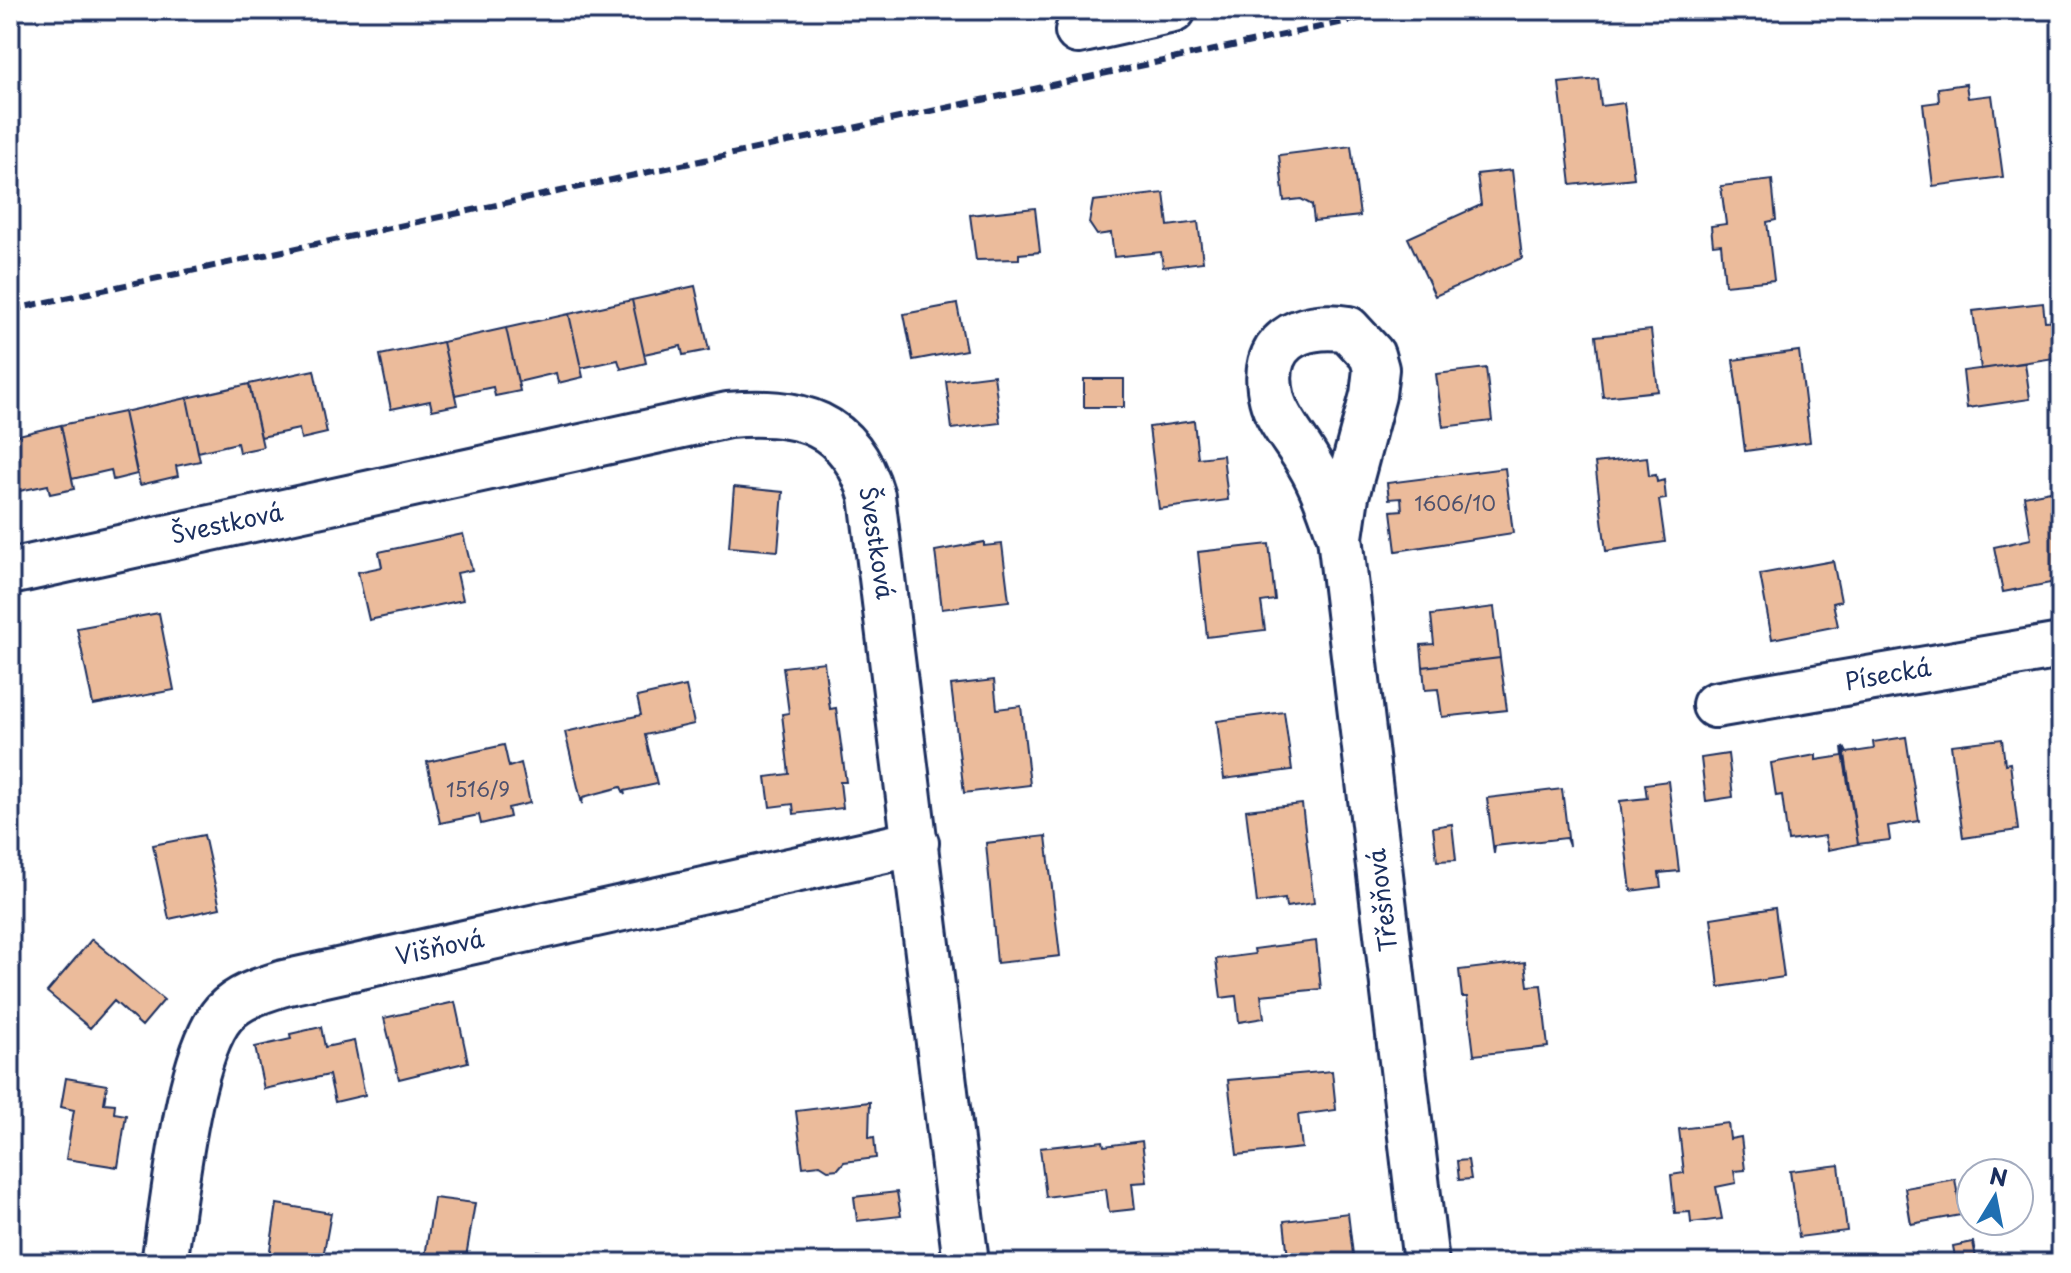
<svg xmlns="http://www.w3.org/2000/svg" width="2071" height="1273" font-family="'Playpen Sans',sans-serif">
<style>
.building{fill:#ebbb9b;stroke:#1b2f5e;stroke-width:2}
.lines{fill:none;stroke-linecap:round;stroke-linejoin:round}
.minor-casing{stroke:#1b2f5e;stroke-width:50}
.minor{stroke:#fff;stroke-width:44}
.rail{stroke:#1b2f5e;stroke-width:6;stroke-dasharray:12 6;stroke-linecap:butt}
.labels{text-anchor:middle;stroke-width:8;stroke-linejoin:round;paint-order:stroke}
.number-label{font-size:20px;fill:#4f526d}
.street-label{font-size:24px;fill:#1b2f5e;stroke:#fff}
</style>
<rect width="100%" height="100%" fill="#fff"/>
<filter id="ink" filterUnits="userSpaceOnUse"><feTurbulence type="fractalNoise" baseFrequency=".0125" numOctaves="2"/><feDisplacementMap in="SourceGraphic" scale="16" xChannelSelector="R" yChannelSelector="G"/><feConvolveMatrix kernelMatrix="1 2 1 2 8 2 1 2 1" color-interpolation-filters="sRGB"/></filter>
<g filter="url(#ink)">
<!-- building -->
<path class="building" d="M 1598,79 L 1601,106 L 1624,103 L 1634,178 L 1571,185 L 1559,83 Z
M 1966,84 L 1968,98 L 1992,95 L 2003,177 L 1933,186 L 1923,104 L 1939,102 L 1938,88 Z
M 2061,117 L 2061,153 L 2059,153 L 2055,118 Z
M 1351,146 L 1360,216 L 1314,221 L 1312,205 L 1301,199 L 1284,201 L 1279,155 Z
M 1512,170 L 1522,258 L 1435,296 L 1408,238 L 1481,205 L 1477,174 Z
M 1772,180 L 1776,220 L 1767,222 L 1774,280 L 1725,285 L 1721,244 L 1713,245 L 1711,226 L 1726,224 L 1721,186 Z
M 1164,193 L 1168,226 L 1198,222 L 1203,262 L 1163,267 L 1161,252 L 1114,257 L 1111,233 L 1097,235 L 1089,223 L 1093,201 Z
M 1035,208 L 1040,252 L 1019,254 L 1019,259 L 976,260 L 970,215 Z
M 695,286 L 709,350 L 683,355 L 681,346 L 644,354 L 632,300 Z
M 632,300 L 646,363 L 621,369 L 618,360 L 581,368 L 569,314 Z
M 2043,303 L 2045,321 L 2059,320 L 2061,357 L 1981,369 L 1973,311 Z
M 957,304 L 966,350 L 913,360 L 904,314 Z
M 569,314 L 583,377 L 558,383 L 556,373 L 518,382 L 506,328 Z
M 506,328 L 520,391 L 495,396 L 493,387 L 455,395 L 443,342 Z
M 1651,330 L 1658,391 L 1603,397 L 1596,336 Z
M 443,342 L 457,405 L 432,410 L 430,401 L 391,409 L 380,355 Z
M 1799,351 L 1810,442 L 1745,451 L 1733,360 Z
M 2025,363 L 2030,399 L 1967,408 L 1963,371 Z
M 1486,368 L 1492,421 L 1443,427 L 1436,374 Z
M 314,370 L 327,433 L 301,439 L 299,429 L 261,437 L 249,384 Z
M 994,375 L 1000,423 L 952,429 L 946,381 Z
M 1084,379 L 1124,379 L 1124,407 L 1084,407 Z
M 249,384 L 263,447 L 239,452 L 237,443 L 198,452 L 187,398 Z
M 187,398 L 200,461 L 176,466 L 178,476 L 140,485 L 124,412 Z
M 124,412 L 137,474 L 113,480 L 111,470 L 72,479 L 61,425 Z
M 1194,421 L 1198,458 L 1223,455 L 1228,500 L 1159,509 L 1149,427 Z
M 61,425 L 74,489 L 50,494 L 48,485 L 10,493 L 10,437 Z
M 1647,457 L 1649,476 L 1656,475 L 1657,482 L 1664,480 L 1666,499 L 1659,500 L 1665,542 L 1606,551 L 1595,463 Z
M 1505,468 L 1513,533 L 1396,551 L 1391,511 L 1402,510 L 1401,498 L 1389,499 L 1387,483 Z
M 734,487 L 783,492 L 778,551 L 729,547 Z
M 2061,489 L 2061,581 L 2003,592 L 1994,547 L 2031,539 L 2024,496 Z
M 463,534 L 472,570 L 457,573 L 463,600 L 369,620 L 358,572 L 382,567 L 379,552 Z
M 984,542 L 984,546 L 1002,544 L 1009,601 L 942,609 L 935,551 Z
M 1269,544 L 1275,600 L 1261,602 L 1265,630 L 1207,637 L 1198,552 Z
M 1833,561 L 1841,601 L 1833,603 L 1838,626 L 1772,639 L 1760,574 Z
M 1494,607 L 1500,658 L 1423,667 L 1421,645 L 1434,644 L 1431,615 Z
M 159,613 L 174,690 L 93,705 L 77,628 Z
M 1500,658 L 1507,710 L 1442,717 L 1438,689 L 1425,690 L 1423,667 Z
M 824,662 L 830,709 L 836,708 L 846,782 L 840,782 L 843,808 L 794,814 L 793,804 L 770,807 L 766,777 L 789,774 L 782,714 L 789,713 L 783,667 Z
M 994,680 L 997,709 L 1021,706 L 1030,785 L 964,793 L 951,685 Z
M 686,686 L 694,724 L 645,735 L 657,784 L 624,791 L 625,795 L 621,787 L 583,797 L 582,804 L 565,732 L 641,715 L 637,697 Z
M 1284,712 L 1292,770 L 1224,779 L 1217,721 Z
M 1906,737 L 1919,821 L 1888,826 L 1890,840 L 1858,844 L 1844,747 L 1847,753 L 1874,749 L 1873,742 Z
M 2002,739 L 2005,764 L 2010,763 L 2018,830 L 1963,838 L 1951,745 Z
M 504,745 L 509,767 L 521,763 L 530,803 L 508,808 L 510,817 L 481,824 L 479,815 L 440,823 L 427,762 Z
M 1842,747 L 1858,844 L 1828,850 L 1825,836 L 1788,841 L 1782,795 L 1776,796 L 1771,763 L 1816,755 L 1816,760 L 1843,756 Z
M 1728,754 L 1733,797 L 1706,801 L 1701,758 Z
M 1668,781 L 1679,871 L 1659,873 L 1661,887 L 1631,891 L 1620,801 L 1647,798 L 1645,784 Z
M 1562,789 L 1569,846 L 1566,838 L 1495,846 L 1494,854 L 1487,798 Z
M 1302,804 L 1314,903 L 1286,907 L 1285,899 L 1257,903 L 1246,810 Z
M 1452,824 L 1456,860 L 1437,861 L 1433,827 Z
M 204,835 L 220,908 L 169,919 L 153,845 Z
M 1046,836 L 1060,956 L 997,963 L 986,843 Z
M 1775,908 L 1784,977 L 1719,987 L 1711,918 Z
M 92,939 L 164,1000 L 142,1026 L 114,1001 L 90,1028 L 47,992 Z
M 1316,941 L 1321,989 L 1261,995 L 1264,1018 L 1239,1022 L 1236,996 L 1221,998 L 1216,959 L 1255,954 L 1254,949 Z
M 1525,962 L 1528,986 L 1541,985 L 1548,1047 L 1474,1055 L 1467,997 L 1462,997 L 1459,970 Z
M 455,1002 L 468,1062 L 399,1079 L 384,1018 Z
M 321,1027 L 325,1047 L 354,1041 L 365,1095 L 335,1102 L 329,1075 L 264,1089 L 255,1047 L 291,1039 L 290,1034 Z
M 1332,1071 L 1336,1110 L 1298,1115 L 1302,1148 L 1237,1155 L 1228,1080 Z
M 66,1078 L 107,1085 L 104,1103 L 115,1104 L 114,1113 L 126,1115 L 118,1167 L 66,1159 L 74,1110 L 61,1107 Z
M 870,1102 L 869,1138 L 874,1137 L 876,1158 L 844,1162 L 838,1169 L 828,1170 L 820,1165 L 803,1167 L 796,1111 Z
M 1728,1123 L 1730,1139 L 1741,1137 L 1745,1170 L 1734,1171 L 1736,1183 L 1716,1187 L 1722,1219 L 1691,1223 L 1690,1212 L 1675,1213 L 1671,1175 L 1684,1173 L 1679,1129 Z
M 1103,1141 L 1104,1146 L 1142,1141 L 1147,1182 L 1132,1183 L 1135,1209 L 1109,1212 L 1106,1189 L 1046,1197 L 1040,1148 Z
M 1468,1160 L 1471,1179 L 1459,1180 L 1457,1161 Z
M 1839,1165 L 1847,1231 L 1799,1237 L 1790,1171 Z
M 1955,1179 L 1961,1215 L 1911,1224 L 1905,1188 Z
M 897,1192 L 901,1216 L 857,1221 L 854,1197 Z
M 434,1198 L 475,1203 L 465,1263 L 424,1263 Z
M 277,1204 L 331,1213 L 322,1263 L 268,1263 Z
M 1348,1213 L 1354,1263 L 1300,1263 L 1299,1256 L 1288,1258 L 1284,1221 Z
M 1973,1242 L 1977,1263 L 1956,1263 L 1953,1246 Z
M 537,1251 L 598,1261 L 598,1263 L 535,1263 Z"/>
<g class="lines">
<!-- minor casing -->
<g class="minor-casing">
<path id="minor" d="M 1078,31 L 1173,10
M 1340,537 L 1346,496 L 1373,395 L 1376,369 L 1372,355 L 1348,329 C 1299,321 1258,342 1272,399 C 1277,420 1298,443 1309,463 C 1323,486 1331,511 1340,537 L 1426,1263
M 10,572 L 728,415 C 799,409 850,421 872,496 L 966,1263
M 1715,705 L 2061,646
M 164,1263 C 174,1203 187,1055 224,1013 C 240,996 262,990 284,983 L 916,843"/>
</g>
<!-- minor -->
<use href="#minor" class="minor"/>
<!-- rail -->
<path class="rail" d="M 10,310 L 1399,10"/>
</g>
</g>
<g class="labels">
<!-- number labels -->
<g class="number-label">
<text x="1455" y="511">1606/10</text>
<text x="478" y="797">1516/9</text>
</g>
<!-- street labels -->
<g class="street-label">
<text transform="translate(227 524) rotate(-12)" y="8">Švestková</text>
<text transform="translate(876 543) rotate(81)" y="8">Švestková</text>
<text transform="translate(1888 675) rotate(-10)" y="8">Písecká</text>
<text transform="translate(1383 900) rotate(-97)" y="8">Třešňová</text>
<text transform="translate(440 948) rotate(-12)" y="8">Višňová</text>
</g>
</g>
<!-- margin -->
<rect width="2071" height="1273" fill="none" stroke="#fff" stroke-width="40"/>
<rect x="20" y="20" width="2031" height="1233" fill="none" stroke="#1b2f5e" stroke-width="3" filter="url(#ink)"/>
<!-- north arrow -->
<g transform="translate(1995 1197) rotate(10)"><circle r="38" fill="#ffffff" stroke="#a4acbf" stroke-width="2"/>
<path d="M0-6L14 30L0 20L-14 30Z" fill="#1f6fb2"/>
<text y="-12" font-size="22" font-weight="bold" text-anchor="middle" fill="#1b2f5e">N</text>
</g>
</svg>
